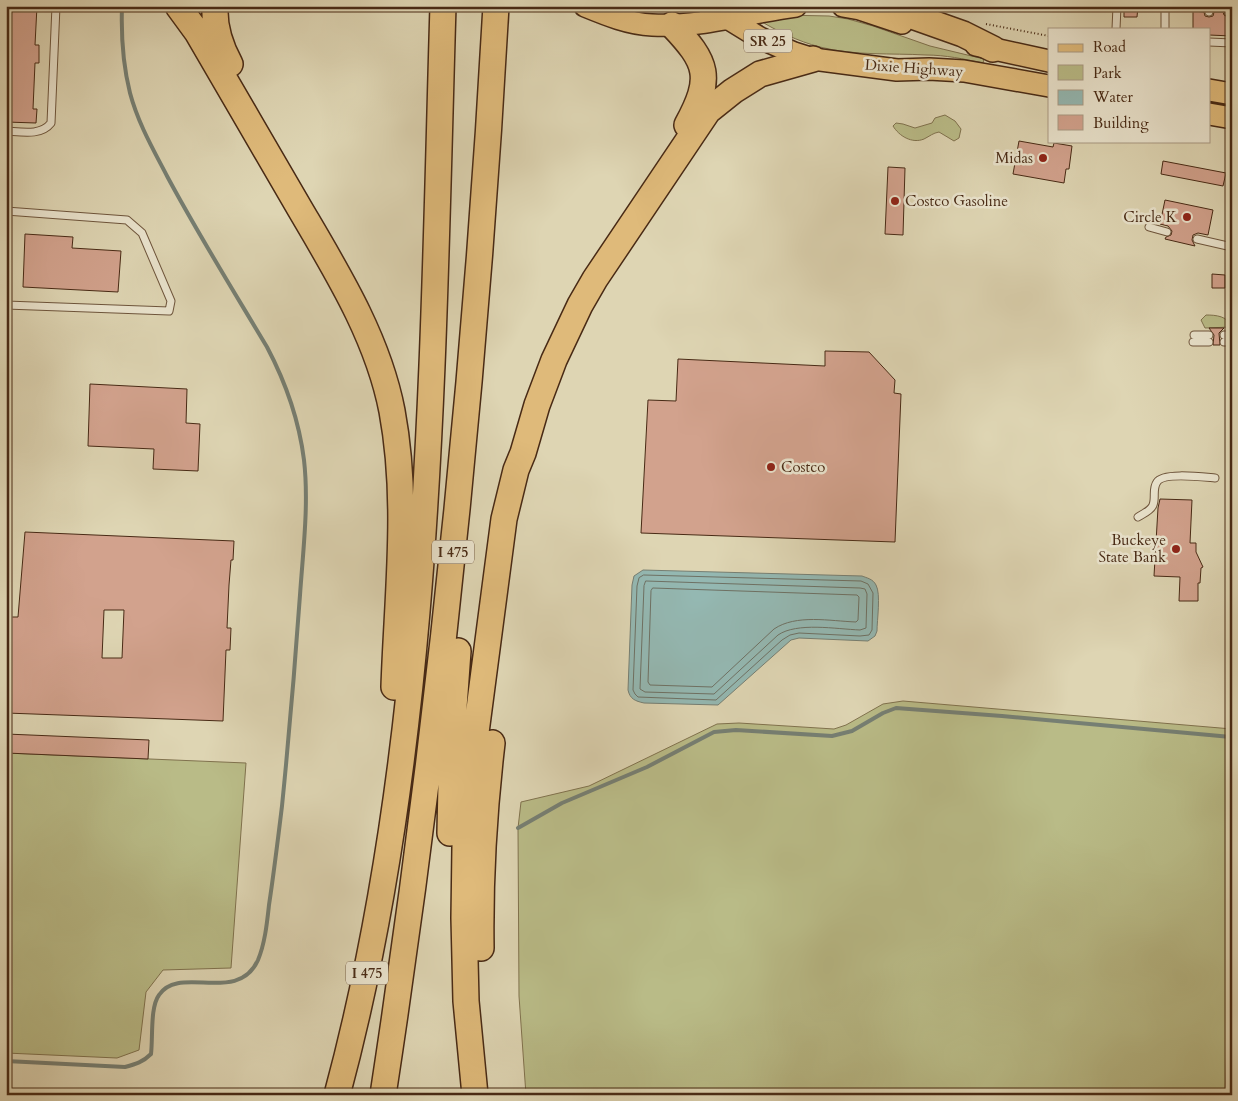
<svg xmlns="http://www.w3.org/2000/svg" width="1238" height="1101" font-family="Cardo,serif">
<style>
.green{fill:#b9bb87;stroke:#80724e}
.water{fill:#94b8b2;stroke:#767f73}
.lines{fill:none;stroke-linecap:round;stroke-linejoin:round}
.shore{stroke:#6e7164;stroke-width:1}
.stream{stroke:#767f73;stroke-width:4}
.building{fill:#d2a28d;stroke:#482a15;fill-rule:evenodd}
.service-casing{stroke:#6e553c;stroke-width:9}
.primary-casing{stroke:#482a15;stroke-width:24}
.motorway-casing{stroke:#482a15;stroke-width:28}
.path{stroke:#482a15;stroke-width:2;stroke-dasharray:1 2.5;stroke-linecap:butt}
.service{stroke:#eae4ce;stroke-width:7}
.primary{stroke:#dfba7a;stroke-width:21}
.motorway{stroke:#dfba7a;stroke-width:25}
.poi-dot{fill:#8f2418;stroke:#eae4ce;stroke-width:2}
.labels{text-anchor:middle;stroke-width:5;stroke-linejoin:round;paint-order:stroke}
.shield{fill:#eae4ce;stroke:#79624c;stroke-width:1}
.shield-label{font-size:14px;font-weight:bold;fill:#482a15}
.street-label{font-size:15px;fill:#482a15;stroke:#eae4ce}
.poi-label{font-size:15px;fill:#482a15;stroke:#eae4ce;text-anchor:end}
</style>
<rect width="100%" height="100%" fill="#ded5b3"/>
<filter id="stains"><feTurbulence type="fractalNoise" baseFrequency=".004" numOctaves="4"/><feColorMatrix values="0 0 0 0 .2 0 0 0 0 .09 0 0 0 0 .02 0 0 0 .5 -.17"/></filter>
<radialGradient id="worn" r=".72"><stop offset=".6" stop-color="#630" stop-opacity="0"/><stop offset="1" stop-color="#630" stop-opacity=".3"/></radialGradient>
<!-- green -->
<path class="green" d="M 782,15 L 829,16 L 848,19 L 873,26 L 930,46 L 984,59 L 983,63 C 964,59 945,55 926,55 C 891,53 855,56 820,47 C 797,41 777,31 757,19 Z
M 945,115 L 955,121 L 961,129 L 959,138 L 954,141 L 939,132 C 933,133 930,136 924,139 C 912,144 899,136 893,126 L 896,123 L 903,124 L 915,128 L 932,123 L 935,118 Z
M 1206,315 C 1216,315 1228,316 1231,327 L 1205,328 L 1201,320 Z
M 903,701 L 1232,729 L 1232,921 L 1225,1095 L 526,1095 L 519,996 L 518,828 L 521,802 L 589,786 L 717,724 L 739,723 L 834,729 L 846,725 L 883,704 Z
M 6,753 L 246,763 L 231,968 L 163,970 L 146,992 L 139,1050 L 117,1058 L 6,1053 Z"/>
<!-- water -->
<path class="water" d="M 643,570 L 862,576 C 867,578 873,579 876,585 C 881,594 877,620 877,631 L 875,636 L 868,641 L 799,638 L 791,640 L 718,705 L 644,703 C 635,701 630,699 628,690 L 632,585 L 634,576 Z"/>
<g class="lines">
<!-- shore -->
<path class="shore" d="M 644,575 L 861,581 L 868,584 L 873,593 L 872,630 L 869,635 L 860,636 L 799,633 L 790,635 L 782,640 L 716,700 L 638,697 L 635,694 L 633,690 L 637,586 L 639,578 Z
M 646,581 L 860,588 L 865,589 L 867,594 L 866,628 L 860,630 C 836,629 797,622 778,635 L 714,694 L 645,692 L 640,689 L 644,586 Z
M 653,588 L 857,595 L 859,597 L 858,620 L 856,622 C 830,621 796,614 774,629 L 712,687 L 650,685 L 648,682 L 651,591 Z"/>
<!-- stream -->
<path class="stream" d="M 518,828 L 562,803 L 647,767 L 714,732 L 736,730 L 832,736 L 852,731 L 883,713 L 896,708 L 1002,716 L 1231,737
M 6,1061 L 125,1067 C 136,1064 143,1062 151,1054 C 153,1038 150,1007 159,995 C 179,964 238,1005 258,960 C 265,943 267,923 269,905 C 274,872 278,839 282,806 C 289,736 295,666 300,595 C 303,551 309,504 304,460 C 299,420 286,383 267,347 C 233,290 198,234 167,176 C 153,149 138,123 130,93 C 123,65 121,35 122,6"/>
</g>
<!-- building -->
<path class="building" d="M 12,6 L 37,6 L 35,45 L 39,45 L 39,63 L 35,63 L 33,109 L 37,109 L 36,123 L 6,122 L 6,108 L 9,108 L 10,61 L 6,61 L 7,43 L 10,43 Z
M 1124,6 L 1138,6 L 1137,17 L 1124,17 Z
M 1193,11 L 1204,12 L 1205,16 L 1209,17 L 1213,16 L 1214,12 L 1223,12 L 1224,15 L 1228,17 L 1232,16 L 1232,36 L 1209,35 L 1209,29 L 1193,29 Z
M 1019,141 L 1053,147 L 1054,143 L 1072,146 L 1069,169 L 1066,169 L 1064,183 L 1013,174 Z
M 1163,161 L 1226,173 L 1223,186 L 1161,174 Z
M 888,167 L 905,168 L 903,235 L 885,234 Z
M 1165,200 L 1213,210 L 1208,235 L 1198,233 L 1193,235 L 1192,240 L 1195,246 L 1165,239 L 1166,237 L 1171,235 L 1172,231 L 1168,226 L 1160,224 Z
M 25,234 L 73,237 L 72,248 L 121,251 L 118,292 L 23,287 Z
M 1212,274 L 1225,275 L 1225,288 L 1212,288 Z
M 1209,328 L 1224,328 L 1219,333 L 1220,345 L 1213,345 L 1214,335 Z
M 825,351 L 869,352 L 895,380 L 894,393 L 901,394 L 895,542 L 641,533 L 648,400 L 676,401 L 678,359 L 825,366 Z
M 90,384 L 187,389 L 186,423 L 200,424 L 198,471 L 153,469 L 154,449 L 88,446 Z
M 1160,499 L 1192,500 L 1190,543 L 1196,543 L 1196,552 L 1203,567 L 1201,568 L 1200,583 L 1198,583 L 1198,601 L 1179,601 L 1180,577 L 1154,576 L 1158,508 Z
M 25,532 L 234,541 L 233,560 L 231,560 L 229,585 L 227,628 L 231,628 L 230,650 L 226,650 L 223,721 L 6,713 L 6,617 L 18,617 ZM 104,610 L 124,610 L 122,658 L 102,658 Z
M 6,734 L 149,740 L 148,759 L 6,753 Z"/>
<g class="lines">
<!-- service casing -->
<g class="service-casing">
<path id="service" d="M 1209,12 L 1210,6
M 1228,12 L 1228,6
M 1116,29 L 1117,6
M 1165,29 L 1165,6
M 1209,42 L 1232,43
M 6,131 C 22,132 41,136 51,123 L 56,6
M 6,211 L 127,220 L 142,233 L 171,301 L 169,311 L 6,305
M 1149,227 L 1167,232
M 1197,239 L 1232,247
M 1194,335 L 1209,335
M 1224,335 L 1232,335
M 1193,342 L 1209,342
M 1224,342 L 1232,342
M 1138,517 C 1142,514 1151,511 1153,505 C 1156,498 1152,489 1157,482 C 1163,472 1203,477 1215,478"/>
</g>
<!-- primary casing -->
<g class="primary-casing">
<path id="primary" d="M 585,6 C 607,15 629,24 652,25 C 700,28 749,12 796,6
M 708,6 L 760,38 L 794,53 L 813,59 L 897,70 L 929,69 L 964,71 L 1049,86
M 843,6 L 860,9 L 902,23
M 976,45 L 1049,61
M 1209,90 L 1232,94
M 1209,114 L 1232,118"/>
</g>
<!-- motorway casing -->
<g class="motorway-casing">
<path id="motorway" d="M 178,6 L 197,32 C 231,91 266,150 300,209 C 337,272 378,338 392,411 C 409,502 397,596 394,687
M 215,6 C 214,27 220,46 230,64
M 884,6 L 963,34 L 993,49
M 672,25 C 708,63 713,77 687,125
M 450,833 L 452,735 L 458,651
M 481,948 C 480,879 484,811 492,743
M 337,1095 C 432,743 432,369 443,6
M 383,1095 C 438,734 476,371 496,6
M 475,1095 L 466,1001 L 464,918 L 465,847 L 470,778 L 504,519 L 516,470 L 523,453 L 537,405 L 554,360 L 580,305 L 595,279 L 708,111 L 733,91 L 760,74 L 813,59"/>
</g>
<!-- path -->
<path class="path" d="M 986,24 L 1049,36"/>
<!-- service -->
<use href="#service" class="service"/>
<!-- primary -->
<use href="#primary" class="primary"/>
<!-- motorway -->
<use href="#motorway" class="motorway"/>
</g>
<!-- markers -->
<g class="poi-dot">
<circle cx="1043" cy="158" r="5"/>
<circle cx="895" cy="201" r="5"/>
<circle cx="1187" cy="217" r="5"/>
<circle cx="771" cy="467" r="5"/>
<circle cx="1176" cy="549" r="5"/>
</g>
<g class="labels">
<!-- shield labels -->
<g class="shield">
<rect x="744" y="29.5" width="48" height="23" rx="4"/>
<rect x="432" y="540.5" width="42" height="23" rx="4"/>
<rect x="346" y="961.5" width="42" height="23" rx="4"/>
</g>
<g class="shield-label">
<text x="768" y="46">SR 25</text>
<text x="453" y="557">I 475</text>
<text x="367" y="978">I 475</text>
</g>
<!-- street labels -->
<g class="street-label">
<text transform="translate(914 68) rotate(4)" y="5">Dixie Highway</text>
</g>
<!-- poi labels -->
<g class="poi-label">
<text x="1033" y="163">Midas</text>
<text x="905" y="206" text-anchor="start">Costco Gasoline</text>
<text x="1177" y="222">Circle K</text>
<text x="781" y="472" text-anchor="start">Costco</text>
<text x="1166" y="545">Buckeye<tspan x="1166" dy="17">State Bank</tspan></text>
</g>
</g>
<!-- margin -->
<rect width="1238" height="1101" fill="none" stroke="#ded5b3" stroke-width="25"/>
<rect x="8" y="8" width="1223" height="1086" fill="none" stroke="#482a15" stroke-width="2.5"/>
<rect x="12" y="12" width="1213" height="1076" fill="none" stroke="#482a15"/>
<!-- legend -->
<rect x="1048" y="28" width="162" height="115" fill="#eae4ce" stroke="#a99a84"/>
<rect x="1058" y="44" width="25" height="8" fill="#dfba7a" stroke="#a99a84"/>
<text x="1093" y="52" font-size="15" fill="#482a15">Road</text>
<rect x="1058" y="65" width="25" height="15" fill="#b9bb87" stroke="#a99a84"/>
<text x="1093" y="78" font-size="15" fill="#482a15">Park</text>
<rect x="1058" y="90" width="25" height="15" fill="#94b8b2" stroke="#a99a84"/>
<text x="1093" y="102" font-size="15" fill="#482a15">Water</text>
<rect x="1058" y="115" width="25" height="15" fill="#d2a28d" stroke="#a99a84"/>
<text x="1093" y="128" font-size="15" fill="#482a15">Building</text>
<rect width="100%" height="100%" filter="url(#stains)"/>
<rect width="100%" height="100%" fill="url(#worn)"/>
</svg>
